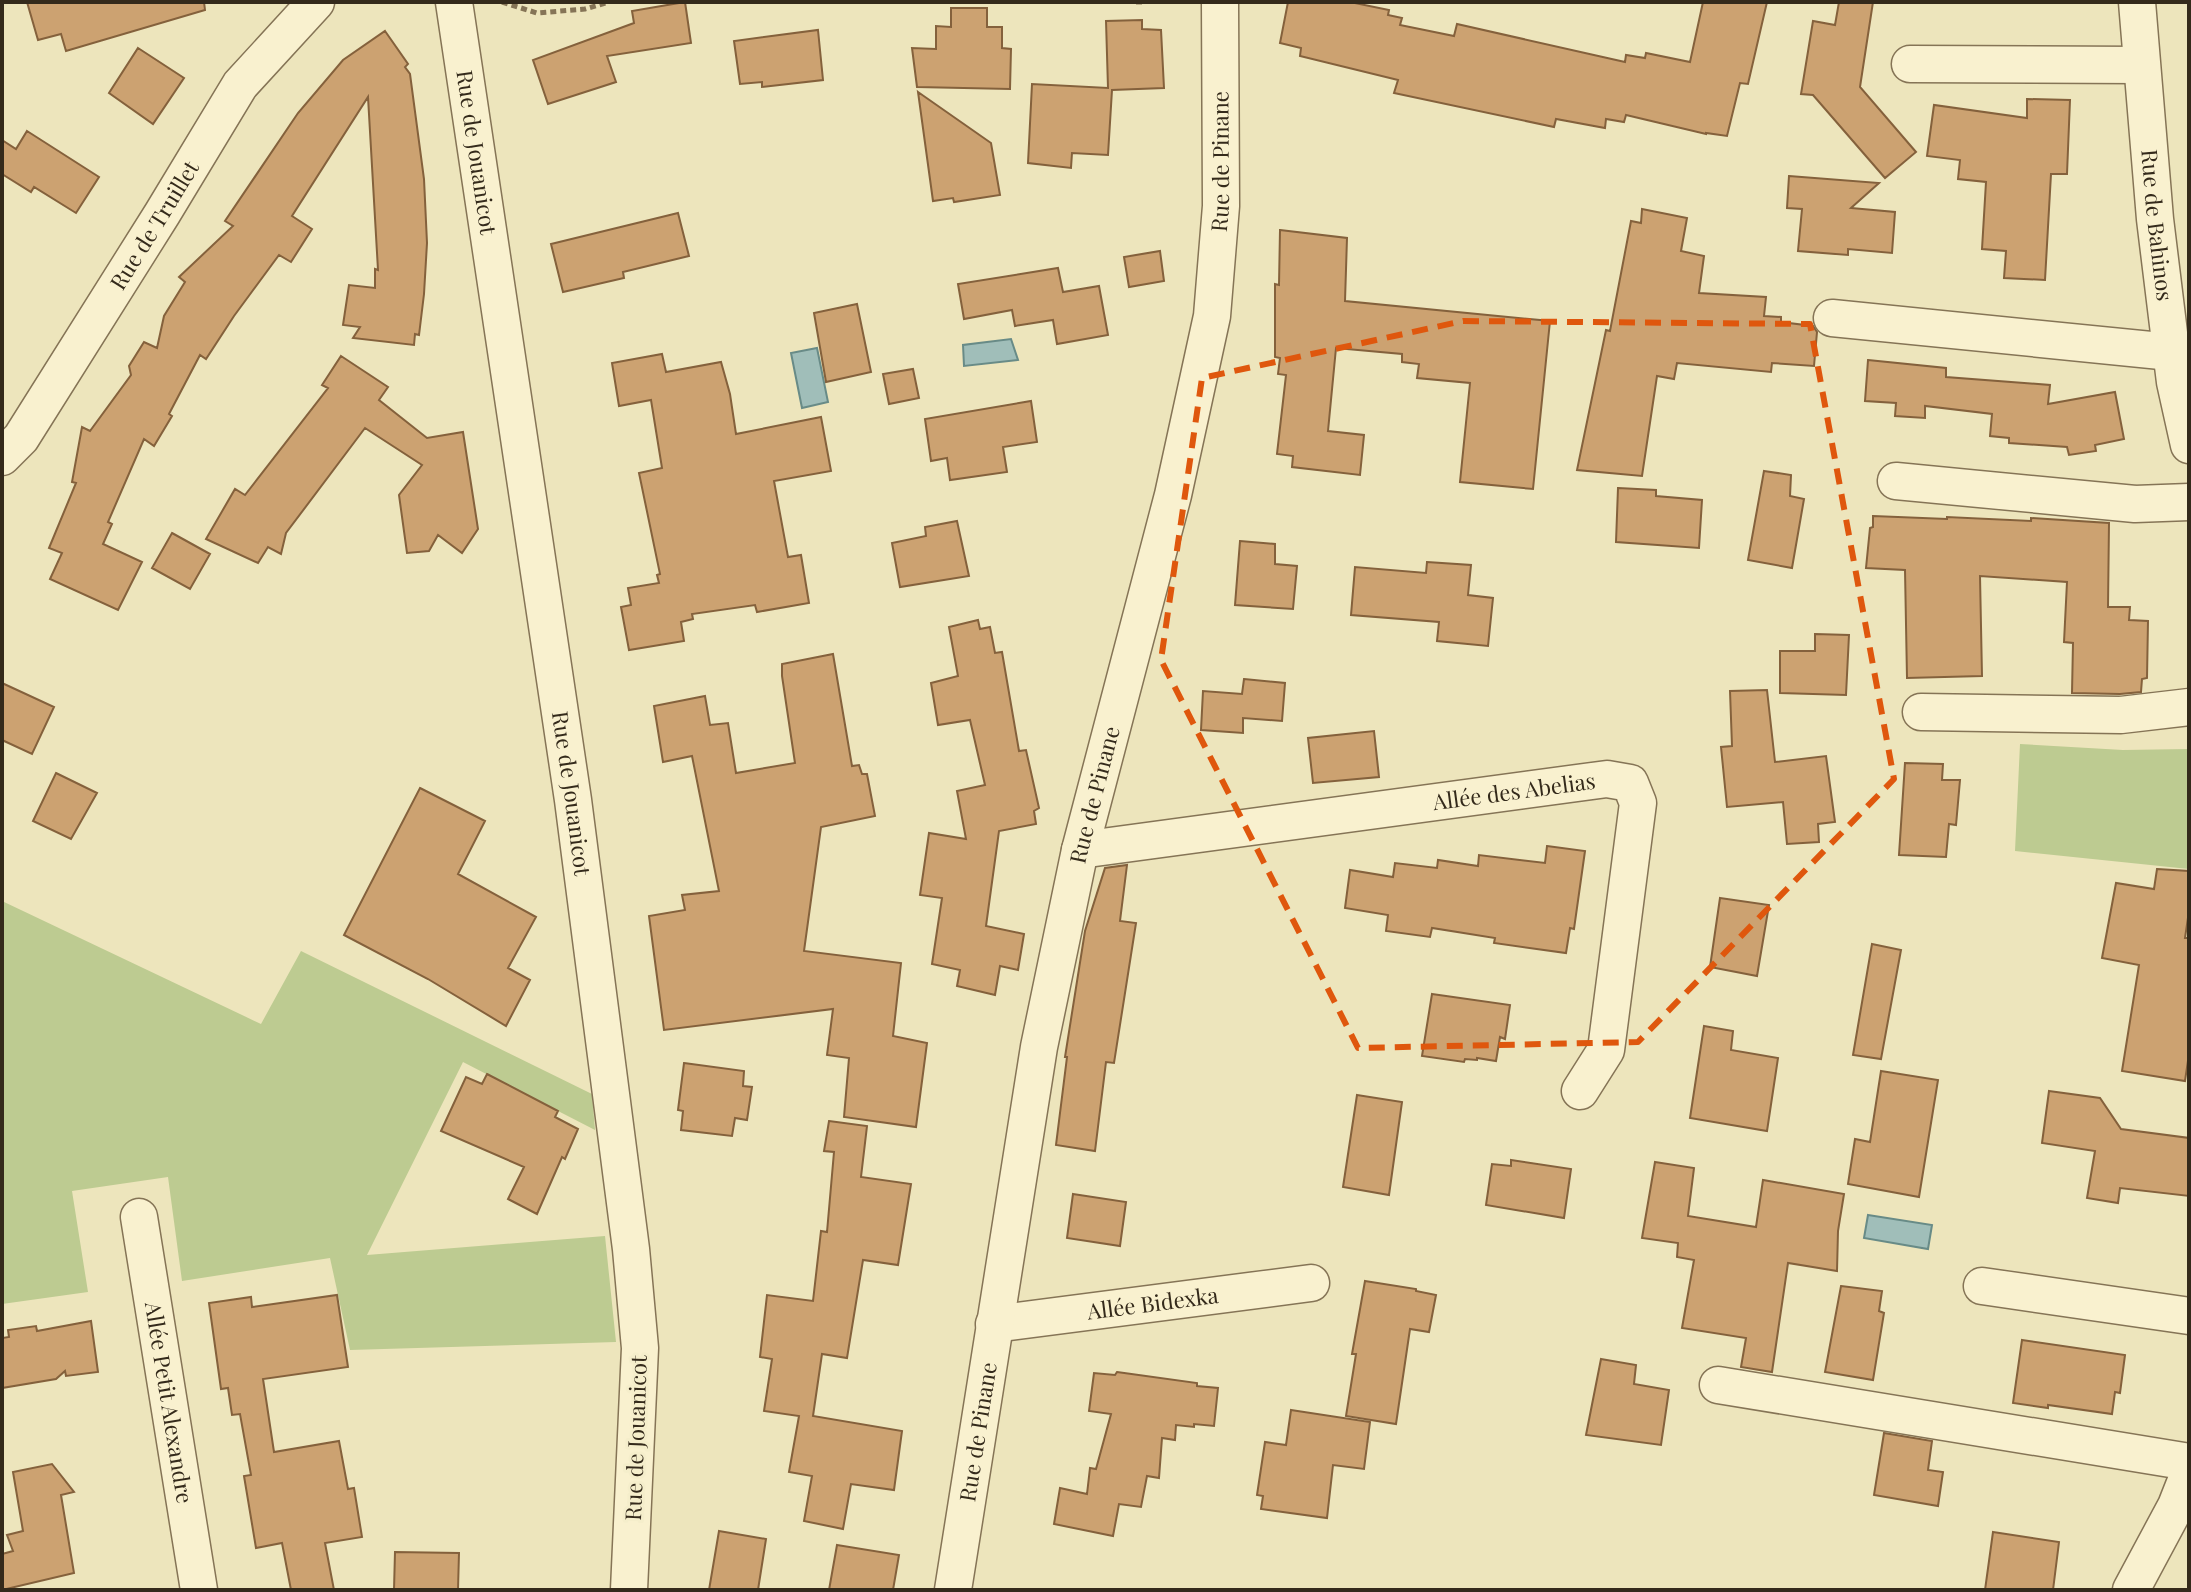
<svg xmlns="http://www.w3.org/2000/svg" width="2191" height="1592" font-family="'Playfair Display',serif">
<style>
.green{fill:#bdcb91}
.water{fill:#a0beb9;stroke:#688b87;stroke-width:2}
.building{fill:#cca271;stroke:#84613c;stroke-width:2}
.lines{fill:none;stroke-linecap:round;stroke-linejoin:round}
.minor-casing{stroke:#857456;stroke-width:39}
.path{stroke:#857456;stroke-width:5;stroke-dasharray:6 4;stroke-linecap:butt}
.minor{stroke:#f9f1cf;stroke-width:36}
.marked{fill:none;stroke:#df570d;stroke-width:6;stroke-dasharray:16 10;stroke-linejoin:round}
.labels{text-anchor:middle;stroke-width:6;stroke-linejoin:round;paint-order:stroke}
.street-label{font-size:22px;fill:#342a1b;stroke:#f5eecb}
</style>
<rect width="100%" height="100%" fill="#ede5bc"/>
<!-- green -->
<path class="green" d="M 2020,744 L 2123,750 L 2189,749 L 2189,869 L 2015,851 Z
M 2,901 L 261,1024 L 301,951 L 592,1094 L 595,1130 L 463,1062 L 367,1255 L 605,1236 L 616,1342 L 350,1350 L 330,1258 L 182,1281 L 168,1177 L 72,1191 L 88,1292 L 2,1304 Z"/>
<!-- water -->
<path class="water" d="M 1011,339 L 1018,360 L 964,366 L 963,345 Z
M 817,348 L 828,402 L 802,408 L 791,353 Z
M 1868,1215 L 1932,1225 L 1928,1249 L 1864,1238 Z"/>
<!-- building -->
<path class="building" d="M 27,2 L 204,2 L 205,10 L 66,51 L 61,34 L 38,40 Z
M 685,2 L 691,43 L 607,56 L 616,82 L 548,104 L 533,60 L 634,23 L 632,11 Z
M 1288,2 L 1350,2 L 1389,10 L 1388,15 L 1402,18 L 1400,25 L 1454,36 L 1457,24 L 1625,62 L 1626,55 L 1645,58 L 1646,53 L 1690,62 L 1703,2 L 1767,2 L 1748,84 L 1740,83 L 1727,136 L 1706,133 L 1706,134 L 1626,115 L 1624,122 L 1606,119 L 1605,128 L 1556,119 L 1554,127 L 1394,93 L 1398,80 L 1300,56 L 1301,48 L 1280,43 Z
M 1839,2 L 1873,2 L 1860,87 L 1916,152 L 1885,178 L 1813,95 L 1801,94 L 1813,21 L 1835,25 Z
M 951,8 L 987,8 L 987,27 L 1002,27 L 1002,48 L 1011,49 L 1010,89 L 917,87 L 912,48 L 936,49 L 936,26 L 951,27 Z
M 1142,20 L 1142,29 L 1161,30 L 1164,88 L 1112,90 L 1108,155 L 1072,153 L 1071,168 L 1028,163 L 1032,84 L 1108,88 L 1106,21 Z
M 818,30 L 823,80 L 762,87 L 762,82 L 740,84 L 734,41 Z
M 385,31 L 408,64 L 405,67 L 410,74 L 424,179 L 427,243 L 424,294 L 419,335 L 415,334 L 414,345 L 353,338 L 360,327 L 343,325 L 349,285 L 375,288 L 375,269 L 378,270 L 368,97 L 292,216 L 312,229 L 291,262 L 279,255 L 234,316 L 206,359 L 200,355 L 169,414 L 172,416 L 154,446 L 144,439 L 108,522 L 112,524 L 103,544 L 142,562 L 118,610 L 50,579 L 62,553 L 49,548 L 76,483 L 72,482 L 82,427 L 90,431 L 131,375 L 129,366 L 144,342 L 157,348 L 164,316 L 185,282 L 179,277 L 233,226 L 225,221 L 298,113 L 343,60 Z
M 138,48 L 184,78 L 153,124 L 109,93 Z
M 918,92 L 991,143 L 1000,195 L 954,202 L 953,198 L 933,201 Z
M 2027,99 L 2070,100 L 2067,174 L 2051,174 L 2045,280 L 2004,278 L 2006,251 L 1982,249 L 1986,182 L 1958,179 L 1960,160 L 1927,156 L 1934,105 L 2027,118 Z
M 27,131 L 99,177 L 76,213 L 34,187 L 31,192 L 2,174 L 2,140 L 16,149 Z
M 1789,176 L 1879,183 L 1851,208 L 1895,212 L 1892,253 L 1848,249 L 1848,255 L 1798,251 L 1802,209 L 1787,208 Z
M 1642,209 L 1687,218 L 1681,251 L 1704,256 L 1699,293 L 1766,297 L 1764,316 L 1781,317 L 1781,322 L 1813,326 L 1817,332 L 1814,366 L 1772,363 L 1771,372 L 1677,363 L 1674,379 L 1657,376 L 1642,476 L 1577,470 L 1606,330 L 1610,331 L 1631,221 L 1641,223 Z
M 678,213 L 689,256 L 623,272 L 624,278 L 563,292 L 551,244 Z
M 1280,230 L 1347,238 L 1345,301 L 1550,321 L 1533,489 L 1460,482 L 1470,383 L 1417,378 L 1419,364 L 1402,362 L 1402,354 L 1336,348 L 1328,431 L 1364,435 L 1360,475 L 1292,467 L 1293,456 L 1277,454 L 1286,375 L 1278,374 L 1280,358 L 1275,357 L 1275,284 L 1279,285 Z
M 1160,251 L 1164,281 L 1129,287 L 1124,257 Z
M 1058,268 L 1063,292 L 1099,286 L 1108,335 L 1057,344 L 1053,320 L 1015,326 L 1012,310 L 964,319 L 958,284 Z
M 857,304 L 871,372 L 826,382 L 814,313 Z
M 662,354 L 666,372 L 721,362 L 730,394 L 736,434 L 821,417 L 831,471 L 774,481 L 788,557 L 801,555 L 809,603 L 757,612 L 755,605 L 692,614 L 693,619 L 681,622 L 684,641 L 629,650 L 621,607 L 631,605 L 628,588 L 659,583 L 657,575 L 660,574 L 639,473 L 662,468 L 651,400 L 619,406 L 612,363 Z
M 341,356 L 388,387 L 379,400 L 427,438 L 463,432 L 478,529 L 462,553 L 438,535 L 429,551 L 407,553 L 399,495 L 422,465 L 365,428 L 286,533 L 281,554 L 268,547 L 258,563 L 206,539 L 235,489 L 245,495 L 328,388 L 322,385 Z
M 1868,360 L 1946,368 L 1946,377 L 2050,385 L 2048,404 L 2115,392 L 2124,439 L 2095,445 L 2096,451 L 2069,455 L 2067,447 L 2009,443 L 2009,438 L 1990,436 L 1992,414 L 1925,406 L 1925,418 L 1895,416 L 1896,403 L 1865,401 Z
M 913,369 L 919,398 L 889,404 L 883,374 Z
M 1031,401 L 1037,442 L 1003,447 L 1007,472 L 950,480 L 947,458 L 931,461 L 925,419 Z
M 1764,471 L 1791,475 L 1790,496 L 1804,499 L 1792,568 L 1748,560 Z
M 1618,488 L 1656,490 L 1656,496 L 1702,500 L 1699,548 L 1616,542 Z
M 1873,516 L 1947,519 L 1947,517 L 2031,521 L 2031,518 L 2109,523 L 2108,607 L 2130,607 L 2129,620 L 2148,621 L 2147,678 L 2142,679 L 2141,692 L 2120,694 L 2072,693 L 2073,643 L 2064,642 L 2067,582 L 1980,576 L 1982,676 L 1907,678 L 1905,570 L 1866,568 L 1870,528 L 1873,527 Z
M 957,521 L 969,576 L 900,587 L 892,543 L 926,536 L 925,527 Z
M 172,533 L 210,554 L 190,589 L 152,568 Z
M 1240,541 L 1275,544 L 1275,564 L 1297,566 L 1293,609 L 1235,605 Z
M 1427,562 L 1471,565 L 1468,595 L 1493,598 L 1488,646 L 1437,641 L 1439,622 L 1351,615 L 1355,567 L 1426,573 Z
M 978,620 L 980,629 L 990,627 L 995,653 L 1002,652 L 1019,751 L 1026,750 L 1039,808 L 1034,811 L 1036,824 L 999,831 L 986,926 L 1024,934 L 1018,970 L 1000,966 L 995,995 L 957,986 L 960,970 L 932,964 L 942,898 L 920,895 L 929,833 L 966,839 L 957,791 L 985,785 L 970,720 L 938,725 L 931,683 L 958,676 L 949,627 Z
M 1815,634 L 1849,635 L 1846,695 L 1780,693 L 1780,651 L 1815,651 Z
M 833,654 L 852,766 L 859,765 L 862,774 L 867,774 L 875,816 L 821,827 L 804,951 L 901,963 L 893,1036 L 927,1043 L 916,1127 L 844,1117 L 849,1058 L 827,1055 L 833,1009 L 664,1030 L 649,916 L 685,910 L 682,895 L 719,891 L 692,756 L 663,762 L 654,706 L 705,696 L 710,725 L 728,723 L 736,773 L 795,763 L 782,676 L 782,664 Z
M 1244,679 L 1285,683 L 1282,721 L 1243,718 L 1243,733 L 1201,730 L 1203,691 L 1242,694 Z
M 2,683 L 54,707 L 32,754 L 2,740 Z
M 1767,690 L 1775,762 L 1826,756 L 1835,822 L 1818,824 L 1819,842 L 1787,844 L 1783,802 L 1727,807 L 1721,747 L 1732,746 L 1730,691 Z
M 1374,731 L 1379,777 L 1313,783 L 1308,738 Z
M 1905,763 L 1943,764 L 1942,780 L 1960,780 L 1956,825 L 1949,824 L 1946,857 L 1899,855 Z
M 56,773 L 97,793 L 71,839 L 33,821 Z
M 420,788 L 485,821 L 458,874 L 536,917 L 508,968 L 530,980 L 506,1026 L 428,979 L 344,935 Z
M 1547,846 L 1585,851 L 1574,929 L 1570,928 L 1566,953 L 1494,943 L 1495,938 L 1432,928 L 1430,937 L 1386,931 L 1388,915 L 1345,908 L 1350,870 L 1393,877 L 1395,863 L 1437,868 L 1438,860 L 1478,866 L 1479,855 L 1545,863 Z
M 1127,865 L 1120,921 L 1136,923 L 1114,1063 L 1106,1062 L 1095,1151 L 1056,1145 L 1067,1057 L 1065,1057 L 1085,931 L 1105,868 Z
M 2157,869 L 2189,871 L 2189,911 L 2185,938 L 2189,938 L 2189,1054 L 2185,1081 L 2122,1071 L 2139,965 L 2102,958 L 2116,883 L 2154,889 Z
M 1720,898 L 1769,905 L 1757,976 L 1710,967 Z
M 1872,944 L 1901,950 L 1881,1059 L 1853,1055 Z
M 1432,994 L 1510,1005 L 1505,1039 L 1500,1037 L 1496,1061 L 1477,1058 L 1477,1060 L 1465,1059 L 1464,1062 L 1422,1056 Z
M 1704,1026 L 1733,1031 L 1731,1050 L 1778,1058 L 1767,1131 L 1690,1118 Z
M 684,1063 L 744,1071 L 743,1086 L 752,1087 L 747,1120 L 735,1118 L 732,1136 L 681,1130 L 683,1111 L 678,1110 Z
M 1881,1071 L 1938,1080 L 1919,1197 L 1848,1184 L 1855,1139 L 1870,1142 Z
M 487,1074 L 558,1111 L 555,1117 L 578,1129 L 565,1159 L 562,1157 L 537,1214 L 508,1199 L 524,1167 L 441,1131 L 466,1077 L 482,1084 Z
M 2049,1091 L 2100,1098 L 2121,1129 L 2189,1138 L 2189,1196 L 2120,1188 L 2118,1203 L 2087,1198 L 2095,1151 L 2042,1143 Z
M 1357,1095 L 1402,1102 L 1389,1195 L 1343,1187 Z
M 829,1121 L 867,1126 L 861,1177 L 911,1184 L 898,1265 L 863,1260 L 847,1358 L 822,1354 L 813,1416 L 902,1431 L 894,1490 L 851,1484 L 843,1529 L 804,1521 L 812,1476 L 789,1472 L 799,1416 L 764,1411 L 772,1359 L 760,1357 L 767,1295 L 813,1301 L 821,1231 L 827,1232 L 834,1152 L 824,1151 Z
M 1511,1160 L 1571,1169 L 1564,1218 L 1486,1205 L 1492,1164 L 1511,1166 Z
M 1655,1162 L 1694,1168 L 1688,1216 L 1756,1227 L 1763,1180 L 1844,1194 L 1838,1231 L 1837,1271 L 1788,1263 L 1772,1372 L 1741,1367 L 1746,1338 L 1682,1328 L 1694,1260 L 1677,1257 L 1678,1243 L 1642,1238 Z
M 1073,1194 L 1126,1202 L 1120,1246 L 1067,1238 Z
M 1365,1281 L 1416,1289 L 1416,1291 L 1436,1295 L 1429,1332 L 1410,1329 L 1396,1424 L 1346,1416 L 1356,1354 L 1352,1354 Z
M 1841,1286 L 1882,1291 L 1879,1311 L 1884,1313 L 1873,1380 L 1825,1372 Z
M 337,1295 L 348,1367 L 263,1379 L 274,1452 L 339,1441 L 348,1489 L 354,1488 L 362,1537 L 325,1543 L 334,1590 L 291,1590 L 282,1543 L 256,1548 L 244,1476 L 251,1475 L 240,1414 L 232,1415 L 228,1388 L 221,1389 L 209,1303 L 251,1297 L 252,1307 Z
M 91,1321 L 98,1372 L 66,1376 L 65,1371 L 56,1379 L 2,1388 L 2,1338 L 9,1337 L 8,1330 L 36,1326 L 37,1331 Z
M 2022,1340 L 2125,1355 L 2120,1393 L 2115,1392 L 2112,1414 L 2048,1405 L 2048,1408 L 2013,1403 Z
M 1601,1359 L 1636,1365 L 1634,1384 L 1669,1390 L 1661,1445 L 1586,1435 Z
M 1117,1372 L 1197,1383 L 1197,1386 L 1218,1388 L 1214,1426 L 1194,1424 L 1194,1427 L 1176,1425 L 1175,1440 L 1162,1438 L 1159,1478 L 1147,1476 L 1141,1507 L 1119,1504 L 1113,1536 L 1054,1524 L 1060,1488 L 1087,1494 L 1090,1468 L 1096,1469 L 1111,1414 L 1089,1411 L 1094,1373 L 1115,1375 Z
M 1291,1410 L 1370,1422 L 1364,1469 L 1333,1465 L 1327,1518 L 1261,1509 L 1263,1496 L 1257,1495 L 1265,1442 L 1286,1445 Z
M 1884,1433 L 1932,1441 L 1928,1470 L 1943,1472 L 1938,1506 L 1874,1495 Z
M 52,1464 L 74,1492 L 61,1495 L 74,1573 L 2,1590 L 2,1554 L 13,1551 L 7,1535 L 23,1531 L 13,1472 Z
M 719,1531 L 766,1539 L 758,1590 L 709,1590 Z
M 1993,1532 L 2059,1542 L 2053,1590 L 1985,1590 Z
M 837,1545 L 899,1555 L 893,1590 L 829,1590 Z
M 395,1552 L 459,1553 L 458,1590 L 394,1590 Z"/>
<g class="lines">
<!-- minor casing -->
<g class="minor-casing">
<g id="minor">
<path id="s1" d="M 454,2 L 573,800 L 631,1249 L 640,1348 L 629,1590"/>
<path id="s2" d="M 2137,2 L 2155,219 L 2175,382 L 2189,445"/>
<path d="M 1910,64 L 2141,65"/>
<path d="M 1832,318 L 2171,352"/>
<path id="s3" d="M 2,457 L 21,438 L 162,214 L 240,85 L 316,2"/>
<path d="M 1896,481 L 2135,504 L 2189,502"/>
<path d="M 1921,712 L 2121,715 L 2189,707"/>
<path id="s4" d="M 1080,850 L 1607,779 L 1630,783 L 1638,803 L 1606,1050 L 1580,1091"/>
<path id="s5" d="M 139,1217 L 199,1590"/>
<path d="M 1982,1286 L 2189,1316"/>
<path id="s6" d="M 994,1324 L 1311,1283"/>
<path d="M 1718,1385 L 2189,1462"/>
<path id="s7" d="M 953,1590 L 1039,1047 L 1080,850 L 1173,495 L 1212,316 L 1221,206 L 1220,2"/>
<path d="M 2131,1590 L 2176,1506 L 2189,1473"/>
</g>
</g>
<!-- path -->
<path class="path" d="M 502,2 L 537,13 L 585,9 L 609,2
M 1136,2 L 1142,2"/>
<!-- minor -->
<use href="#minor" class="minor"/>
</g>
<!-- marked area -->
<path class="marked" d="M 1463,321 L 1810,324 L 1894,779 L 1638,1042 L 1358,1048 L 1161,660 L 1202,378 Z"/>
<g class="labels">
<!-- street labels -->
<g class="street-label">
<text dy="8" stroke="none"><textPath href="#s1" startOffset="152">Rue de Jouanicot</textPath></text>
<text dy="8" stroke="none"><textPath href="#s7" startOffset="1456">Rue de Pinane</textPath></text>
<text dy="8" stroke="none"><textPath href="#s2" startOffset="224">Rue de Bahinos</textPath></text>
<text dy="8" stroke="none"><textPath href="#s3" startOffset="278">Rue de Truillet</textPath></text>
<text dy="8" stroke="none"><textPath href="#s4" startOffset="438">Allée des Abelias</textPath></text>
<text dy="8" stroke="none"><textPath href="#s1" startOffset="800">Rue de Jouanicot</textPath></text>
<text dy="8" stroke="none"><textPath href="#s7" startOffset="808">Rue de Pinane</textPath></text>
<text dy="8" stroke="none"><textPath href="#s6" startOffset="160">Allée Bidexka</textPath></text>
<text dy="8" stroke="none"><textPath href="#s5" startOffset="188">Allée Petit Alexandre</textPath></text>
<text dy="8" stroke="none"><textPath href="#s7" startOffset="160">Rue de Pinane</textPath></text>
<text transform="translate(636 1438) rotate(-88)" y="8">Rue de Jouanicot</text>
</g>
</g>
<!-- border -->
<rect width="2191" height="1592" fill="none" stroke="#342a1b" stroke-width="8"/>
</svg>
